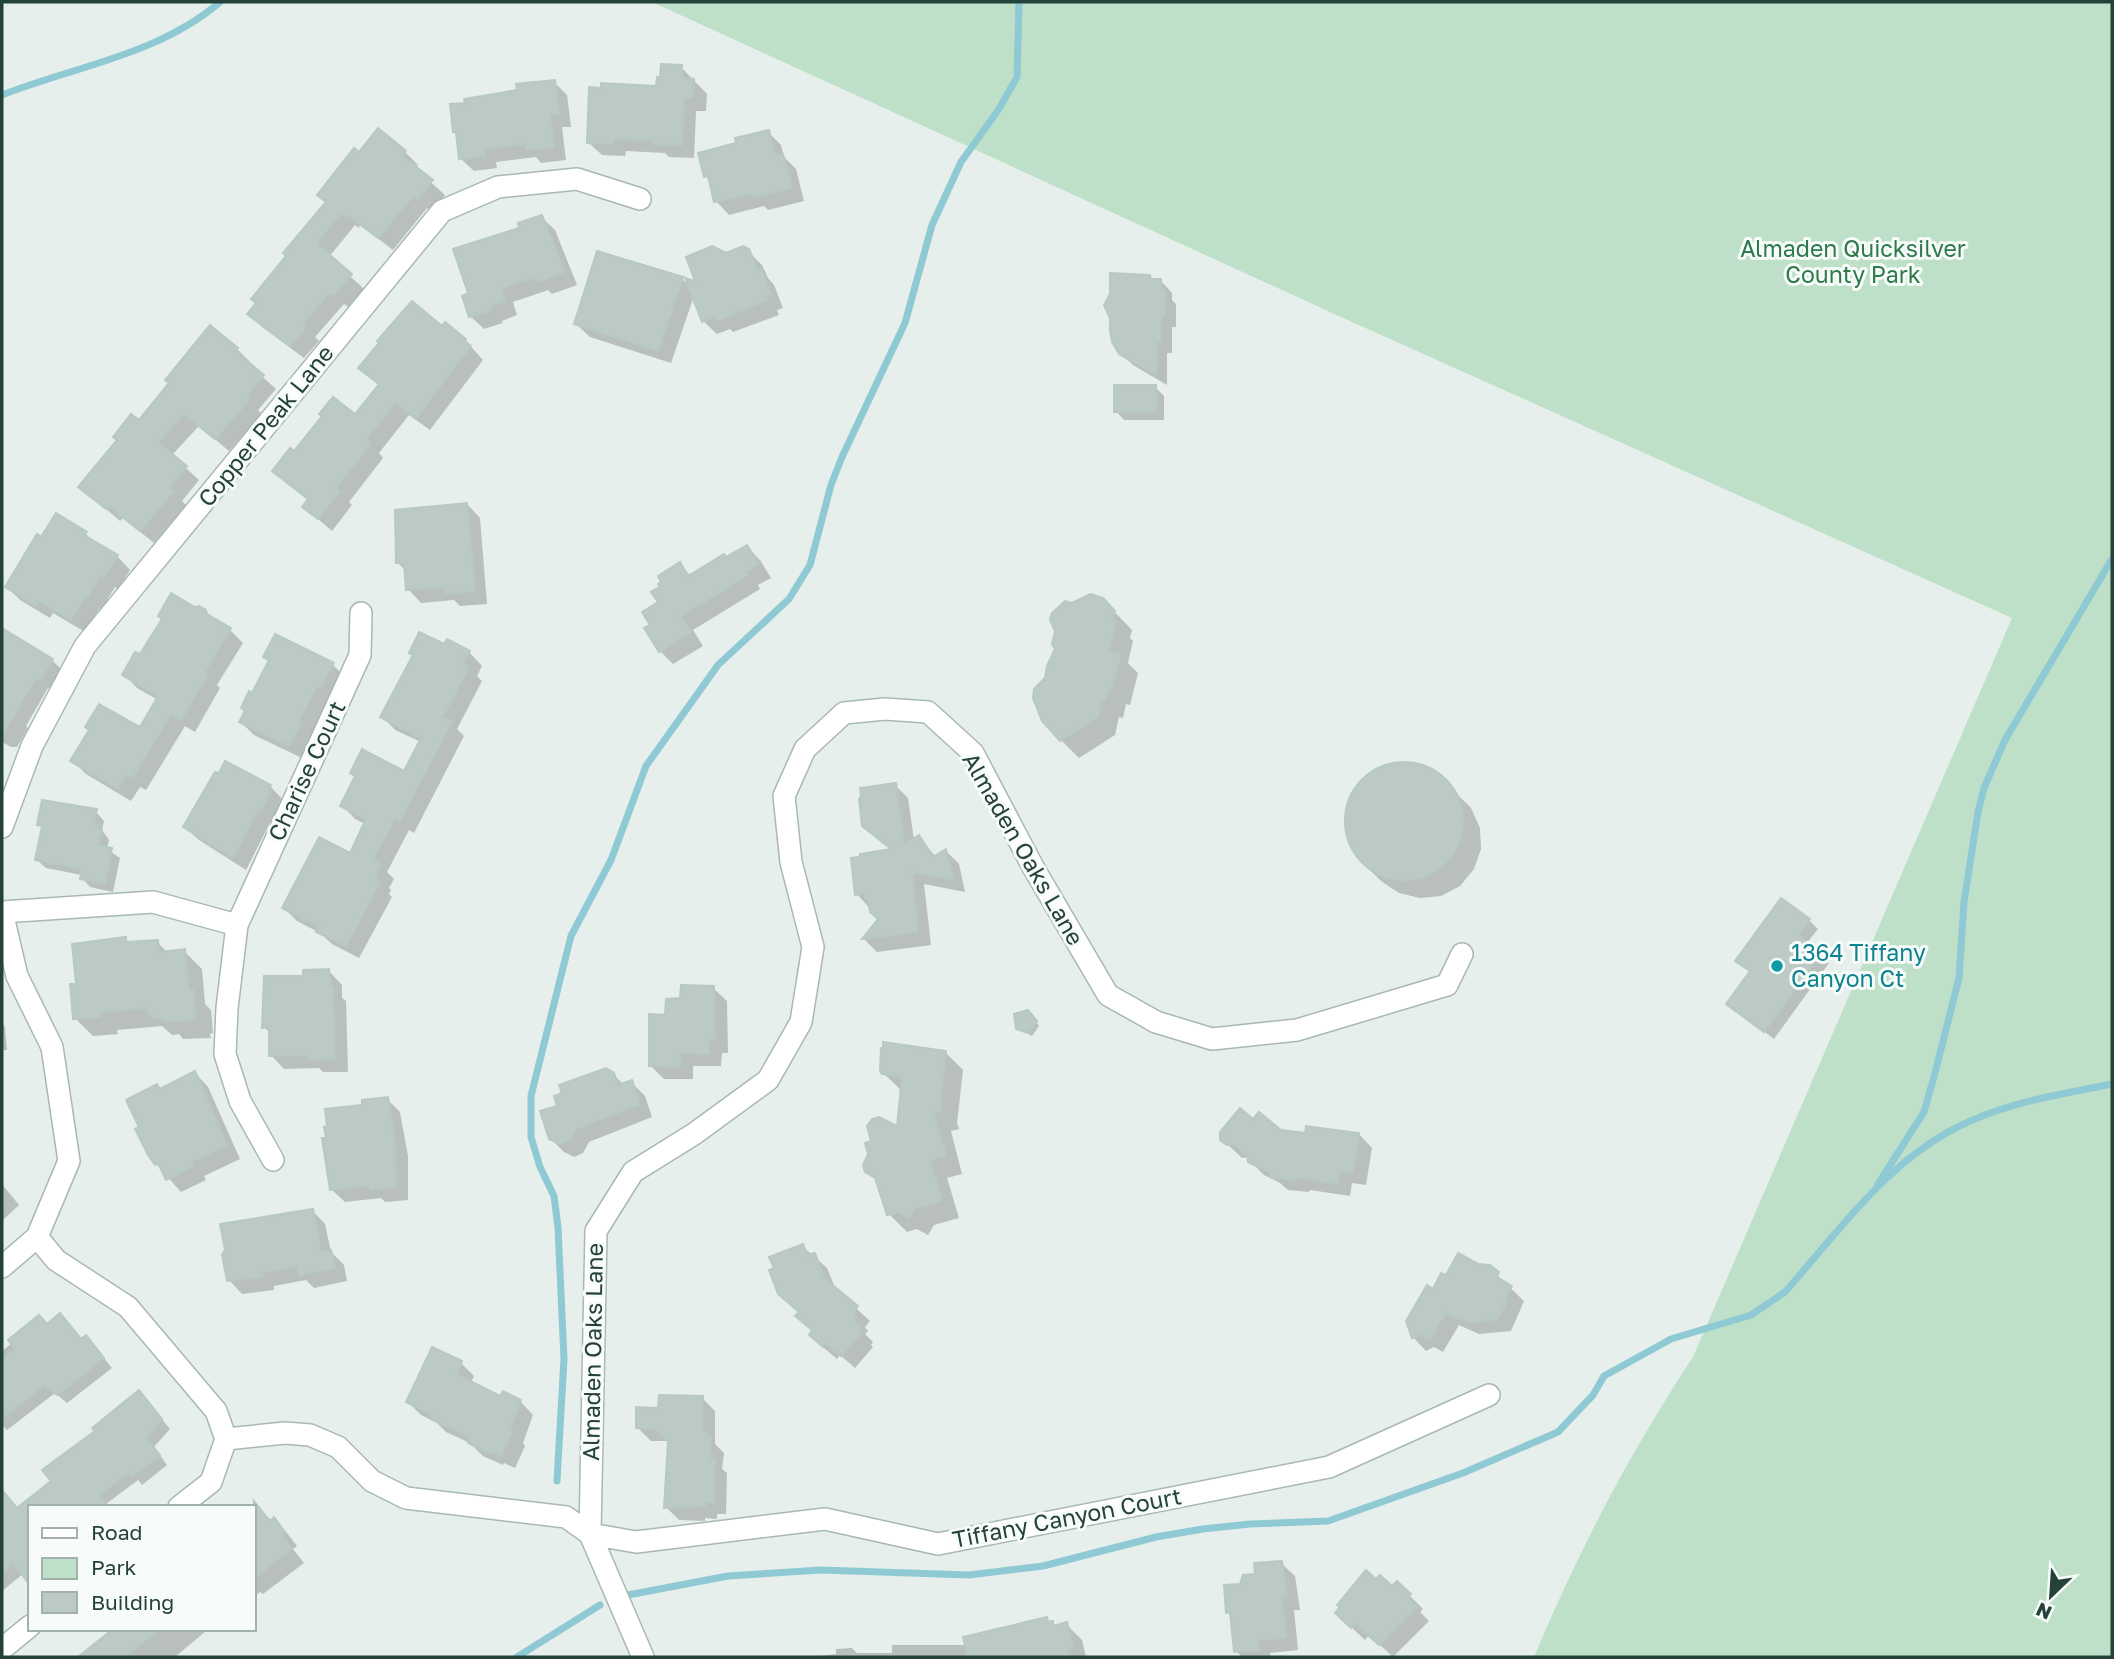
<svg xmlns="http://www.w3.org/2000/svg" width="2114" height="1659" font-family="'Golos Text',sans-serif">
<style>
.green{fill:#bfe0c8}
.shadow{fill:#0003}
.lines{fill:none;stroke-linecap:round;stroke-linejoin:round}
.stream{stroke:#8ec9d4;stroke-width:7}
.building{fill:#bbcac4;stroke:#b8c9c2;stroke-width:2}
.street-casing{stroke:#a8b8b2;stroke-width:24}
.street{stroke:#fff;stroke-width:21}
.culture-dot{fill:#0f9aa8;stroke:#f7fbf9;stroke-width:2.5}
.labels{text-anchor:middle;stroke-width:6;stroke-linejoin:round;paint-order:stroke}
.park-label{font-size:23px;fill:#2d7a4b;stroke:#f7fbf9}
.street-label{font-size:23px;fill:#24423a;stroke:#f7fbf9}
.culture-label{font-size:23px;fill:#0d838f;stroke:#f7fbf9;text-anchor:start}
</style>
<rect width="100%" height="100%" fill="#e6efeb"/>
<!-- green -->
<path class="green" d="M 652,2 L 2112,2 L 2112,1657 L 1534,1657 C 1578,1552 1630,1452 1693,1357 L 2012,618 L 1341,317 Z"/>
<!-- shadow -->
<path class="shadow" d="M 681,67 L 707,94 L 706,111 L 696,111 L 694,158 L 669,157 L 665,153 L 626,151 L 625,156 L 602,155 L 588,142 Z
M 554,82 L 567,95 L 571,127 L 562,127 L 566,160 L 541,163 L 536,157 L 496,162 L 497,168 L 474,171 L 460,158 L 458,135 L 454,131 L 519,91 Z
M 768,132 L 781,145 L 784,157 L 796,169 L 804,201 L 768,210 L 764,206 L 729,215 L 716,201 L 711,182 L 706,176 L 738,144 Z
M 405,152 L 418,165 L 415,168 L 445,195 L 432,211 L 427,208 L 393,250 L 360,225 L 359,228 L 355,225 L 329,257 L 364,289 L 348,307 L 344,304 L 315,337 L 319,341 L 304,358 L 262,327 L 249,313 L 359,154 Z
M 541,217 L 555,230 L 577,285 L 552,294 L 548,290 L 513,302 L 517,315 L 502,321 L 503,323 L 484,329 L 470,316 L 470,294 L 521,229 Z
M 748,251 L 762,265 L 768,278 L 774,285 L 783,308 L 777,310 L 779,315 L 733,332 L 730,329 L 717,334 L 703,321 L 694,296 L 671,363 L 590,337 L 576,324 L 682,279 L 690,287 L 698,284 L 726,255 Z
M 1149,277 L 1154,281 L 1161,281 L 1172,293 L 1172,300 L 1176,304 L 1176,327 L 1172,327 L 1172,353 L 1167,353 L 1167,385 L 1133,365 L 1121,353 Z
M 442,328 L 465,340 L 483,360 L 430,430 L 409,415 L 379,453 L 383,458 L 349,502 L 352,505 L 332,531 L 304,507 L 309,501 L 274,471 L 294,454 L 355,417 L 380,386 L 361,368 Z
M 237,349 L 250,362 L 248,364 L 276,389 L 258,410 L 262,414 L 229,451 L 199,426 L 172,455 L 199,480 L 182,501 L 186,505 L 154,543 L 123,518 L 120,521 L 81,487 L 139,423 Z
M 1155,387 L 1164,396 L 1164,420 L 1124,420 L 1116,411 Z
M 467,504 L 480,518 L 487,604 L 460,606 L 454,600 L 421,603 L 408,589 L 406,571 L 398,563 Z
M 56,516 L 86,534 L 96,544 L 117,556 L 130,570 L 118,589 L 115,587 L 101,610 L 99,609 L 85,632 L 53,613 L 50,618 L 20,600 L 7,587 Z
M 747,547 L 760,560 L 771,578 L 758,585 L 760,589 L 693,630 L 703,646 L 673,664 L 660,651 L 652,625 L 660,603 L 662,587 L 680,565 L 691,576 Z
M 1102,599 L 1132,630 L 1130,638 L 1133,641 L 1128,663 L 1138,673 L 1130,705 L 1126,704 L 1123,718 L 1119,717 L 1115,735 L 1079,758 L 1061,740 L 1047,679 L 1072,605 Z
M 195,609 L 204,611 L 212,619 L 229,629 L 243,643 L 217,685 L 220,688 L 195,732 L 185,726 L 146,790 L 140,787 L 131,801 L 86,774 L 73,761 L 140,730 L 158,700 L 137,688 L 124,674 Z
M 6,633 L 52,660 L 63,671 L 52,690 L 48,688 L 26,726 L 28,728 L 17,747 L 11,747 L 2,742 L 2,641 Z
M 445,646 L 469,652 L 482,666 L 477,676 L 482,681 L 457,729 L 464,736 L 414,833 L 409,830 L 387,872 L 394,879 L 389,888 L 391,890 L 389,894 L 392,897 L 359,958 L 332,944 L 320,933 L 297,921 L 284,908 L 351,855 L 365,824 L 355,819 L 342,805 L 356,778 L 352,773 L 405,773 L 421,742 L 395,730 L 382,716 Z
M 265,657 L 333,665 L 346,678 L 331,698 L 311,736 L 313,738 L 302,758 L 254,735 L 241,722 L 270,662 Z
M 1397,763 L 1418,765 L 1437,774 L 1471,808 L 1480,828 L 1481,849 L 1474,869 L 1460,886 L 1441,896 L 1420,898 L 1399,893 L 1381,881 L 1362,862 L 1350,844 L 1346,823 L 1349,802 L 1359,784 L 1376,770 Z
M 895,785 L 908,798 L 914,840 L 919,837 L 936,857 L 946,851 L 959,864 L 965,892 L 924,884 L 931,945 L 877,952 L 864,939 L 880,920 L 857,894 L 892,851 L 864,825 Z
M 270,786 L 283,800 L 275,822 L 271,821 L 246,870 L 199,840 L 185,827 Z
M 96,812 L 104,821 L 102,830 L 109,840 L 107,849 L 120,858 L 113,892 L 90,887 L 82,878 L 82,875 L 46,868 L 37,860 L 43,828 L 39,824 Z
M 1809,920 L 1818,929 L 1806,944 L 1829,963 L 1774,1039 L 1728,1004 L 1751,973 L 1738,961 Z
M 125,939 L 130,944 L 157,942 L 168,953 L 184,951 L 202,969 L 205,1004 L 211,1010 L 213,1033 L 210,1034 L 211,1038 L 183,1039 L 179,1034 L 172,1035 L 162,1026 L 117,1030 L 118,1034 L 93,1036 L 75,1018 L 77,985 Z
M 329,971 L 342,985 L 342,998 L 346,1001 L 348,1072 L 323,1072 L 319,1068 L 284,1069 L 271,1055 L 270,1033 L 264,1027 L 305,977 Z
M 713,988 L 727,1001 L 728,1053 L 722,1053 L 721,1066 L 693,1066 L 693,1079 L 664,1079 L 651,1066 L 667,1016 L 682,1000 Z
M 1032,1016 L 1039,1026 L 1032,1036 L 1017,1028 Z
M 2,1023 L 5,1027 L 7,1050 L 2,1050 Z
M 945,1052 L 963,1070 L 957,1123 L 959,1129 L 951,1131 L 962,1174 L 947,1178 L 959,1218 L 934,1225 L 928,1235 L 917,1229 L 907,1232 L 889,1214 L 877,1181 L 867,1171 L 898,1129 L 902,1091 L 883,1073 Z
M 195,1073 L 208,1087 L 240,1159 L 204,1176 L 206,1180 L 181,1192 L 156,1164 L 161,1090 Z
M 613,1074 L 624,1085 L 631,1082 L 645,1096 L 652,1117 L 589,1142 L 583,1153 L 574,1157 L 564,1152 L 550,1138 Z
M 387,1099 L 400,1112 L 408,1156 L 408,1200 L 385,1202 L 381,1198 L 345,1202 L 331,1189 L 328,1139 L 364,1107 Z
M 1254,1121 L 1280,1131 L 1306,1135 L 1359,1134 L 1372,1148 L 1366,1185 L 1352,1183 L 1350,1196 L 1310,1190 L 1309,1192 L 1288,1190 L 1280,1183 L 1264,1175 L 1250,1161 L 1249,1157 L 1242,1158 L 1222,1139 Z
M 2,1184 L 19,1205 L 2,1221 Z
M 312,1210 L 325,1224 L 331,1252 L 344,1265 L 347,1281 L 314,1288 L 306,1280 L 274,1286 L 274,1290 L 242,1294 L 229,1280 Z
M 802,1246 L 827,1268 L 836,1290 L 870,1321 L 865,1327 L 868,1331 L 865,1334 L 873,1342 L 871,1345 L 873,1347 L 855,1368 L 840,1355 L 837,1359 L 824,1348 L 811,1335 L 813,1331 L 798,1316 L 800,1313 L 779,1293 Z
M 1477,1266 L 1489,1267 L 1524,1301 L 1511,1331 L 1479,1334 L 1459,1325 L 1443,1352 L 1434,1347 L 1426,1351 L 1413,1337 L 1433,1291 L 1446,1278 Z
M 48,1325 L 94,1346 L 112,1368 L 67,1403 L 55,1393 L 7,1430 L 2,1425 L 2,1351 L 12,1343 Z
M 461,1363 L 474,1376 L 471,1383 L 501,1398 L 520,1401 L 533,1415 L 523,1443 L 525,1446 L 515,1468 L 504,1463 L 503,1465 L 483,1456 L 470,1443 L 446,1432 L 437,1423 L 421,1415 L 408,1402 Z
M 702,1398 L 715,1411 L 715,1444 L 724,1453 L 722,1469 L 727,1473 L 726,1514 L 717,1514 L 717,1519 L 705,1518 L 705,1521 L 679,1520 L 666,1507 L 670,1441 L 651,1441 L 638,1428 L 660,1410 Z
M 147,1401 L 170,1429 L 154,1447 L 167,1465 L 142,1485 L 138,1480 L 106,1504 L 30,1507 L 23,1574 L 2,1591 L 2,1505 L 4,1503 L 18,1509 Z
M 261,1512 L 271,1522 L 274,1520 L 287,1533 L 297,1546 L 293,1549 L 304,1563 L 263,1594 L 260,1592 L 254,1597 L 254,1518 Z
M 1281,1563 L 1295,1576 L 1300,1610 L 1294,1610 L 1298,1650 L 1270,1653 L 1271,1657 L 1242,1657 L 1236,1651 L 1233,1616 L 1228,1612 L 1257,1576 Z
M 1376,1582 L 1392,1588 L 1397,1583 L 1423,1609 L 1420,1612 L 1429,1621 L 1393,1657 L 1369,1635 L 1365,1640 L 1350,1626 Z
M 1046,1619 L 1056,1627 L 1066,1624 L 1082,1640 L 1086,1657 L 812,1657 L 836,1654 L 836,1649 L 852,1648 L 857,1653 L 892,1653 L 892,1645 L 967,1645 Z
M 116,1629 L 205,1629 L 206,1631 L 175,1657 L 81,1657 Z"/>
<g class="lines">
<!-- stream -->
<path class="stream" d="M 2,95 C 76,66 158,55 220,2
M 1878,1184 L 1924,1112 L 1935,1073 L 1959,978 L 1964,902 L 1978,812 L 1984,788 L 2005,740 L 2112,559
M 557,1481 L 564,1359 L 558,1227 L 554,1196 L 540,1167 L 531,1137 L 531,1096 L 571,936 L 611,860 L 646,766 L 718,665 L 789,599 L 810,565 L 831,485 L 842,457 L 905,323 L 932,225 L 961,162 L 999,109 L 1017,77 L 1019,2
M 628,1595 L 728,1576 L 821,1570 L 969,1575 L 1043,1566 L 1156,1537 L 1203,1529 L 1250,1524 L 1328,1521 L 1463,1473 L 1558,1432 L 1593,1395 L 1604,1376 L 1671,1339 L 1751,1315 L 1785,1292 C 1839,1231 1891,1156 1968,1122 C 2013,1101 2064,1094 2112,1084
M 517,1657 L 600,1605"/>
</g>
<!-- building -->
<path class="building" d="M 661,64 L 682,65 L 682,78 L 694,79 L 693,98 L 684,98 L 682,145 L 653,144 L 654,140 L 613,139 L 613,144 L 587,143 L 589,87 L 601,88 L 601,83 L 656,86 L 657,77 L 660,77 Z
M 555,80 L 559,114 L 550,114 L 554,147 L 526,150 L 525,144 L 484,149 L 485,156 L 459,159 L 456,132 L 453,132 L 450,104 L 465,103 L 464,99 L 517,90 L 516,84 Z
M 378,128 L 406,151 L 402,156 L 433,180 L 418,199 L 413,196 L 378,238 L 346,214 L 345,216 L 341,213 L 316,243 L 352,274 L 334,295 L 330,292 L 303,323 L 307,326 L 290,346 L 247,314 L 256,303 L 251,299 L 286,256 L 283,253 L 326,202 L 317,195 L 354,148 L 359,152 Z
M 769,130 L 775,156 L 783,154 L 792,188 L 753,197 L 752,193 L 714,202 L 708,176 L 704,177 L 698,153 L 736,143 L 735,138 Z
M 542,215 L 565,272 L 537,282 L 536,277 L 501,288 L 505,301 L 490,307 L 491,310 L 469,317 L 462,296 L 468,293 L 453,249 L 519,228 L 518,223 Z
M 712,246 L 726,253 L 743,246 L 749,249 L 758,271 L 761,269 L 771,294 L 765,296 L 767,301 L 718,320 L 716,316 L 702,322 L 685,278 L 695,281 L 686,257 Z
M 597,251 L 683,277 L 658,351 L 574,324 Z
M 1110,273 L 1150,275 L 1151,279 L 1161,279 L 1161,290 L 1165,290 L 1165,316 L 1161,316 L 1161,342 L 1156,342 L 1156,375 L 1119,354 L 1112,342 L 1110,331 L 1110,318 L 1104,305 L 1110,294 Z
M 412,301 L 442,326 L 445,322 L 466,339 L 465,341 L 471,346 L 416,418 L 395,403 L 366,439 L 371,443 L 336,488 L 340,491 L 318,519 L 302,507 L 308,499 L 272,471 L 290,448 L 294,451 L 322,416 L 319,414 L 333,397 L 355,414 L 379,384 L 358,368 L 379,343 L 377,341 Z
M 210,325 L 238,348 L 235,351 L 264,375 L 246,396 L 250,399 L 215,439 L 184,414 L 158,442 L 187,466 L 169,487 L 174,491 L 140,531 L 109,506 L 106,509 L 78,487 L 117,440 L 113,437 L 131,414 L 139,420 L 169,383 L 165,380 Z
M 1114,385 L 1156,385 L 1156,412 L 1114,412 Z
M 467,503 L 475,591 L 445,593 L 445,587 L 406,590 L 404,563 L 396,563 L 395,510 Z
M 56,513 L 87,532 L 84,535 L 118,555 L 104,577 L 101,575 L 87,598 L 85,597 L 71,620 L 39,601 L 36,606 L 5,587 L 37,534 L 41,537 Z
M 747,545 L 759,564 L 746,572 L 748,575 L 681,616 L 691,632 L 659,652 L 644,628 L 650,625 L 642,612 L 658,602 L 651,592 L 659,587 L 658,584 L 661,582 L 658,576 L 680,562 L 688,576 L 724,554 L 726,557 Z
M 171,593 L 195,607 L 199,606 L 206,610 L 207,614 L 231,628 L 205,672 L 208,674 L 181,720 L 171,714 L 132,778 L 126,775 L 118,789 L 70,761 L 89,730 L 85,727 L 99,704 L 140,727 L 158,696 L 122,675 L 135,652 L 140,654 L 162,619 L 158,616 Z
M 1090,594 L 1103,598 L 1115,611 L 1112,621 L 1116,622 L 1109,651 L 1121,654 L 1112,688 L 1109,687 L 1105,701 L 1101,700 L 1098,717 L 1060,741 L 1042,721 L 1033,698 L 1034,689 L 1045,678 L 1047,666 L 1055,649 L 1052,644 L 1055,631 L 1050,620 L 1052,613 L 1065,601 L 1072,603 Z
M 2,628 L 53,659 L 40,680 L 36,678 L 2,736 Z
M 419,632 L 444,644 L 447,639 L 470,651 L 463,663 L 469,666 L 443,717 L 452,721 L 400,821 L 395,818 L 373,860 L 381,864 L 376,874 L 378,875 L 376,881 L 380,882 L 346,946 L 316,932 L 319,927 L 282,908 L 319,837 L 350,853 L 366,819 L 340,806 L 355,776 L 350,773 L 362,749 L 404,771 L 421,738 L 380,717 L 413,655 L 409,653 Z
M 275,634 L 334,663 L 321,687 L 317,686 L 298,722 L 301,723 L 289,746 L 239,722 L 245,711 L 241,708 L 249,691 L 252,693 L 269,660 L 263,657 Z
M 225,761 L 271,785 L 269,788 L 271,790 L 261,810 L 258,809 L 233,858 L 183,827 L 215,772 L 219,773 Z
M1345 821a59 59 0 1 1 118 0a59 59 0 1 1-118 0Z
M 896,783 L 904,844 L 919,835 L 933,857 L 946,849 L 953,880 L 912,872 L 918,932 L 862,939 L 878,919 L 870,912 L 868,898 L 865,898 L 865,893 L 855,895 L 851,858 L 860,857 L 860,854 L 891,849 L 862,826 L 859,799 L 861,796 L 860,788 Z
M 42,800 L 97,809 L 94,823 L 99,824 L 98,829 L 102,830 L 98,845 L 112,848 L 105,884 L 80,879 L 82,869 L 35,860 L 42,826 L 37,825 Z
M 1781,898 L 1810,919 L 1798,935 L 1821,953 L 1764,1032 L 1726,1004 L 1750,971 L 1735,961 Z
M 126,937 L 126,942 L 158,940 L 159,952 L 185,949 L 189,990 L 193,990 L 196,1016 L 193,1016 L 194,1020 L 163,1021 L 163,1017 L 152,1018 L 152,1013 L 148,1014 L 147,1008 L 100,1012 L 101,1017 L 73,1019 L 70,984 L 76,984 L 72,944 Z
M 329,969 L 330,987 L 333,986 L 335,1059 L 308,1060 L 308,1055 L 269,1056 L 269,1027 L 262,1028 L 264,976 L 303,976 L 303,970 Z
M 681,985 L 714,986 L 715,1040 L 709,1040 L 709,1054 L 680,1053 L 680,1067 L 649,1066 L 649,1014 L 665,1015 L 666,999 L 680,998 Z
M 1028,1010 L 1037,1021 L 1028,1033 L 1016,1029 L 1014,1014 Z
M 883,1042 L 946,1051 L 940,1104 L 942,1111 L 934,1113 L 946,1156 L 930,1160 L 942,1201 L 916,1208 L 909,1218 L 898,1212 L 887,1215 L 875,1178 L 865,1172 L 863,1165 L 868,1154 L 865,1143 L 871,1141 L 867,1126 L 872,1119 L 879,1117 L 897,1126 L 902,1076 L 882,1074 L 880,1071 L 881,1048 L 883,1048 Z
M 606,1068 L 614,1073 L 618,1085 L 632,1080 L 640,1104 L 576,1129 L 570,1140 L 560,1144 L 549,1139 L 540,1111 L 557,1106 L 554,1096 L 562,1093 L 559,1085 Z
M 195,1071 L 227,1145 L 192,1162 L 194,1166 L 166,1180 L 158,1163 L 155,1165 L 148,1155 L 135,1129 L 139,1127 L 126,1100 L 157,1084 L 160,1089 Z
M 388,1097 L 395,1142 L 396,1187 L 370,1190 L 369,1186 L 330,1190 L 322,1138 L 326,1138 L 324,1127 L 327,1126 L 325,1109 L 362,1105 L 362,1100 Z
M 1240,1108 L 1253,1119 L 1259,1112 L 1281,1130 L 1305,1133 L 1306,1126 L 1359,1133 L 1353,1173 L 1340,1171 L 1338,1184 L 1297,1177 L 1296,1180 L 1273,1178 L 1269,1172 L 1248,1162 L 1247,1155 L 1234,1145 L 1227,1145 L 1220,1140 L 1220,1132 Z
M 313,1209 L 321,1252 L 331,1250 L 335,1268 L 299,1275 L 297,1266 L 261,1273 L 262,1277 L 227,1281 L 222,1255 L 225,1250 L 220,1224 Z
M 803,1244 L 807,1255 L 815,1253 L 824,1278 L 858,1306 L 853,1313 L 856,1316 L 853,1320 L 861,1327 L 859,1330 L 861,1333 L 841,1356 L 826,1344 L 823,1347 L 809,1335 L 812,1330 L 795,1316 L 799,1312 L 778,1294 L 769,1270 L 774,1268 L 769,1257 Z
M 1458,1253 L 1478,1264 L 1490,1265 L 1499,1272 L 1497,1277 L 1512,1286 L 1504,1300 L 1507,1301 L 1504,1307 L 1497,1319 L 1476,1322 L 1464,1321 L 1445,1313 L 1430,1340 L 1420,1334 L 1412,1338 L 1406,1321 L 1427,1285 L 1433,1289 L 1441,1273 L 1446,1275 Z
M 60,1313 L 81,1339 L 86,1335 L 104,1358 L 57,1395 L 45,1385 L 2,1418 L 2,1360 L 15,1349 L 8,1340 L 39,1315 L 47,1324 Z
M 432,1347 L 462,1361 L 456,1374 L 500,1396 L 503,1391 L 521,1400 L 510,1429 L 513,1431 L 501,1456 L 490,1451 L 489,1453 L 468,1443 L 470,1437 L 431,1419 L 432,1415 L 406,1402 Z
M 139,1390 L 162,1419 L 146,1438 L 160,1455 L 132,1477 L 128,1473 L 99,1495 L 108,1507 L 30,1507 L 30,1585 L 13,1563 L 2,1573 L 2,1490 L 17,1508 L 51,1481 L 42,1470 L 95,1431 L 92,1428 Z
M 659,1395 L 703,1396 L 702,1429 L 711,1438 L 710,1459 L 715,1459 L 714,1502 L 705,1502 L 705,1506 L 664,1508 L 668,1441 L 656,1429 L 636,1428 L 636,1407 L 658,1408 Z
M 254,1501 L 270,1521 L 274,1517 L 285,1532 L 281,1535 L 292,1548 L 254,1578 Z
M 1282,1561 L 1287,1597 L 1282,1597 L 1286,1638 L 1258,1640 L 1259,1650 L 1234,1652 L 1230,1612 L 1226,1613 L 1224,1585 L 1240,1584 L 1243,1575 L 1255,1574 L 1254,1563 Z
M 1366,1570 L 1376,1579 L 1380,1575 L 1392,1586 L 1397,1581 L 1411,1594 L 1408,1598 L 1417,1607 L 1379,1645 L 1355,1623 L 1351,1628 L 1335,1613 L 1340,1607 L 1337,1605 Z
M 1047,1617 L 1048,1622 L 1053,1621 L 1053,1626 L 1067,1622 L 1073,1648 L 1068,1649 L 1069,1657 L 968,1657 L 963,1637 Z
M 113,1629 L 160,1629 L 124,1657 L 78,1657 Z"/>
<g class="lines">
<!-- street casing -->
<g class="street-casing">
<path id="street" d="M 2,827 L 32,746 L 85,646 L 442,211 L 498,187 L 577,179 L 640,199
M 2,912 L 17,976 L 52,1047 L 69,1161 L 37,1237 L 2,1267
M 2,912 L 153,902 L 237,925
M 273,1160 L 240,1101 L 225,1054 L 227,1008 L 237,925 L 360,655 L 361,613
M 37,1237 L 56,1260 L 128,1307 L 216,1411 L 226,1439 L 211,1482 L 179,1507
M 226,1439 L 285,1433 L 310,1435 L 338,1447 L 372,1481 L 406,1498 L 566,1517 L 590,1534 L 636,1542 L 825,1519 L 938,1544 L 1329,1467 L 1489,1395
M 2,1649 L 30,1626
M 643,1657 L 590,1534 L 596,1231 L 633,1172 L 694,1134 L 768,1080 L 801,1022 L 813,947 L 791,862 L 784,796 L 805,749 L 844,713 L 885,709 L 928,712 L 973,753 L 1033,867 L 1108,995 L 1156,1022 L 1212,1039 L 1297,1030 L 1447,985 L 1462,954"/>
</g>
<!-- street -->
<use href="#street" class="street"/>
</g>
<!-- markers -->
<circle class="culture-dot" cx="1777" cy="966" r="7"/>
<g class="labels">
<!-- park labels -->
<g class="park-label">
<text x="1853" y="257">Almaden Quicksilver<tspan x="1853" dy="26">County Park</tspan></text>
</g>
<!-- street labels -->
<g class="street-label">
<text transform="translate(266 426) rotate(-51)" y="8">Copper Peak Lane</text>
<text transform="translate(307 771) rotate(-65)" y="8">Charise Court</text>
<text transform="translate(1023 849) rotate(60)" y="8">Almaden Oaks Lane</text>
<text transform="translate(593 1352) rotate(-89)" y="8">Almaden Oaks Lane</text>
<text transform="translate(1067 1518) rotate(-11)" y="8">Tiffany Canyon Court</text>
</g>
<!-- culture labels -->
<g class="culture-label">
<text x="1791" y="961">1364 Tiffany<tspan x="1791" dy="26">Canyon Ct</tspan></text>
</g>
</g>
<!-- border -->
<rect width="2114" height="1659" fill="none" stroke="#24423a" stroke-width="7"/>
<!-- legend -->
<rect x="28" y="1505" width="228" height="126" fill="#f7fbf9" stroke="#a3b1ad" stroke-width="2"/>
<rect x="42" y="1528" width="35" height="10" fill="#ffffff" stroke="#a3b1ad" stroke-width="2"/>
<text x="91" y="1540" font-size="21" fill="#24423a">Road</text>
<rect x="42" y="1558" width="35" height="21" fill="#bfe0c8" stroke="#a3b1ad" stroke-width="2"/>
<text x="91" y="1575" font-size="21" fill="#24423a">Park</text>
<rect x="42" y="1592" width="35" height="21" fill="#bbcac4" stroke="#a3b1ad" stroke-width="2"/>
<text x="91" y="1610" font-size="21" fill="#24423a">Building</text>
<!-- north arrow -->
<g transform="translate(2051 1596) rotate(205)" stroke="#f7fbf9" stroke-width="5" paint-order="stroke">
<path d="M0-5L12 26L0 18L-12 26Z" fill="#24423a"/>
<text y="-10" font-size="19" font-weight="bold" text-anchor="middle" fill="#24423a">N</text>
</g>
</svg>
